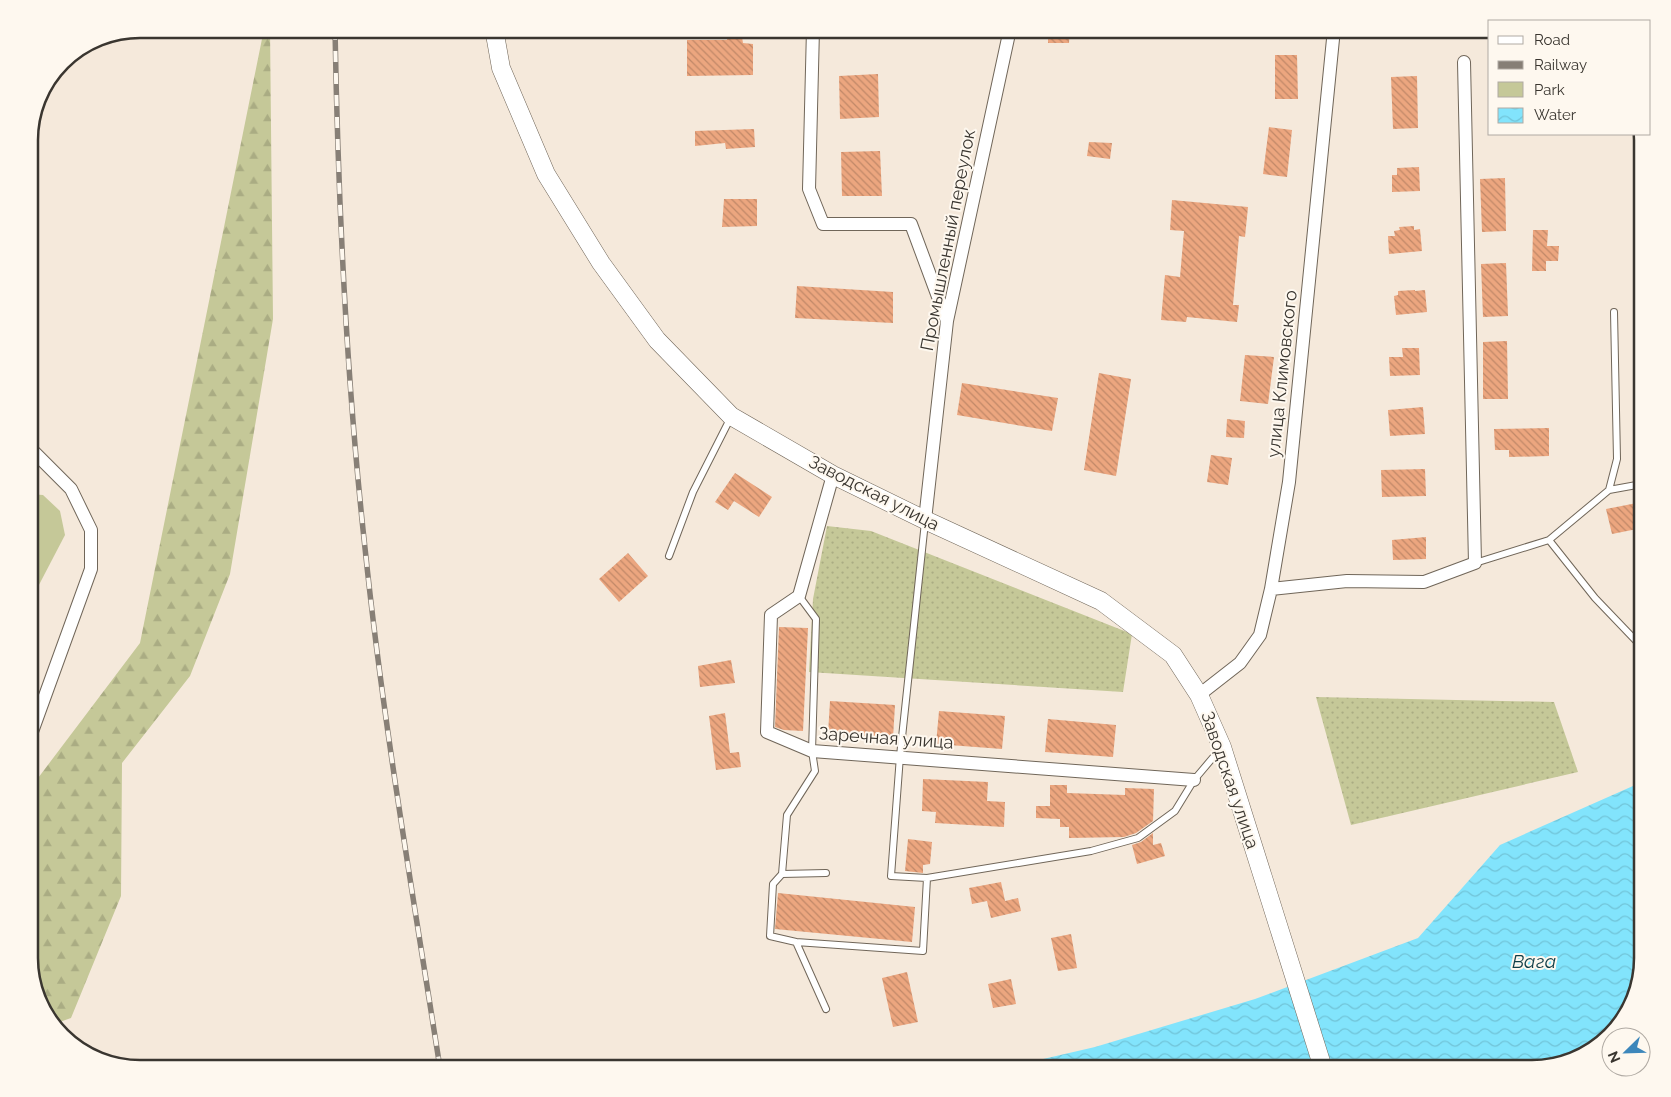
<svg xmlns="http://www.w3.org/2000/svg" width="1671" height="1097" font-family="Raleway,sans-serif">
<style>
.green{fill:url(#green-dots)}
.forest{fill:url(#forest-firs)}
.pitch{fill:#c5c898}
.water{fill:url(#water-waves)}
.building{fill:url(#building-back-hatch)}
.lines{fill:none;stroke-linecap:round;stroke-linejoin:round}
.service-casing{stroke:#706659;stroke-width:8}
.minor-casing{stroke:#706659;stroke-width:14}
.secondary-casing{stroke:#706659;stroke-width:19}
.service{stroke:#fff;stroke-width:6}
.minor{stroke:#fff;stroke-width:12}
.secondary{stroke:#fff;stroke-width:18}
.rail-casing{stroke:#877f76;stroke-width:5.5}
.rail{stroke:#fef8ef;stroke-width:4;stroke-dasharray:11;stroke-linecap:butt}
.labels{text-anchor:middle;stroke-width:4;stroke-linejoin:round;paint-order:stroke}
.street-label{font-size:18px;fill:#3a3630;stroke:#fef8ef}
.water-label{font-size:19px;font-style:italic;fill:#103e48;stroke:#fef8ef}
.rim{fill:none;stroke:#3a3630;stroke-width:2.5}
</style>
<defs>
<pattern id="green-dots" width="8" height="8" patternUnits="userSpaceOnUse" patternTransform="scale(1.25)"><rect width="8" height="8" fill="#c5c898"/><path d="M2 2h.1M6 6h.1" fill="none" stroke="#aaac83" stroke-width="1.8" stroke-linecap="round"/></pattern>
<pattern id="forest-firs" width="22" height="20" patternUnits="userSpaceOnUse" patternTransform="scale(1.25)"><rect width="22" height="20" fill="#c5c898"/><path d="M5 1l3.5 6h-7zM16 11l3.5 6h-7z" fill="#aaac83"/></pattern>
<pattern id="water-waves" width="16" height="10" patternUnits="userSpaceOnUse" patternTransform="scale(1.25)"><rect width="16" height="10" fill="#82e4fc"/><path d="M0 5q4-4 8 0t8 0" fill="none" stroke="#71c4d8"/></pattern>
<pattern id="building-back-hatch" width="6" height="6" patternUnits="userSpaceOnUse" patternTransform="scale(1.25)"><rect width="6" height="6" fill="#eca67f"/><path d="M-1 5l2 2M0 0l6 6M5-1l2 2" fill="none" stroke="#c08868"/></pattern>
</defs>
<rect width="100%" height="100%" fill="#f5e9db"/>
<!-- green -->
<path class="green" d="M 827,526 L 871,531 L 1132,634 L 1123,692 L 809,672 L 813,599 Z
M 1316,697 L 1554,702 L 1578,772 L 1351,825 Z"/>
<!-- forest -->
<path class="forest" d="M 264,29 L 270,29 L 273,319 L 230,574 L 190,676 L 122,763 L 121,896 L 71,1018 L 54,1024 L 43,1013 L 29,964 L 29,790 L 140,643 Z"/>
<!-- pitch -->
<path class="pitch" d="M 29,494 L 43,495 L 60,511 L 65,535 L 29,604 Z"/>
<!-- water -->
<path class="water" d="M 1642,782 L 1642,958 L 1624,1019 L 1587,1054 L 1532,1068 L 1004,1068 L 1095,1047 L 1255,999 L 1418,938 L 1500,845 Z"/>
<!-- building -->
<path class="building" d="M 1048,29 L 1070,29 L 1069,43 L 1048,43 Z
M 742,37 L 743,43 L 753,44 L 753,75 L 687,76 L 687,40 L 727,40 L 727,38 Z
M 1275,55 L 1297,55 L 1298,99 L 1275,99 Z
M 878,74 L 879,117 L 840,119 L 839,76 Z
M 1417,76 L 1418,128 L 1393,129 L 1391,77 Z
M 1269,127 L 1292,130 L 1287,177 L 1263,174 Z
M 754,129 L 755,147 L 726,149 L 725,143 L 695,146 L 695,131 Z
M 1089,142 L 1112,143 L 1110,159 L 1087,156 Z
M 880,151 L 882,196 L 842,196 L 841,152 Z
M 1419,167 L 1420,191 L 1392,192 L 1392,175 L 1397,175 L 1397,168 Z
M 1505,178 L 1506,231 L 1482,232 L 1480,179 Z
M 724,199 L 757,199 L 757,226 L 722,227 Z
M 1172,200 L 1248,207 L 1245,237 L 1239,236 L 1233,305 L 1239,305 L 1237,322 L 1187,317 L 1186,322 L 1161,320 L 1165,275 L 1180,277 L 1184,231 L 1170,230 Z
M 1414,226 L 1414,230 L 1420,229 L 1422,251 L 1389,254 L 1388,236 L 1395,236 L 1394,231 L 1400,230 L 1399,227 Z
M 1533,230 L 1548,230 L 1547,246 L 1559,246 L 1558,261 L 1546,261 L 1546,271 L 1532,271 Z
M 1506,263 L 1508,316 L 1483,317 L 1481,264 Z
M 797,286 L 893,292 L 893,323 L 795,318 Z
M 1415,290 L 1415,291 L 1425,290 L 1427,312 L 1396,315 L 1394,296 L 1398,295 L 1398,291 Z
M 1507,341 L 1508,399 L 1483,399 L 1483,342 Z
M 1402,348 L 1419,348 L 1420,375 L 1390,376 L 1389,357 L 1403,357 Z
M 1245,355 L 1274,357 L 1268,404 L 1240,401 Z
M 1099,373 L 1131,379 L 1116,476 L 1084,470 Z
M 962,383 L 1058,398 L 1052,431 L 957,415 Z
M 1423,407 L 1425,434 L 1390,436 L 1388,410 Z
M 1227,419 L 1245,421 L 1244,438 L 1226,437 Z
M 1549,428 L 1549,456 L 1509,457 L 1509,450 L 1495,450 L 1494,429 Z
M 1211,455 L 1232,458 L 1228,485 L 1207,482 Z
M 1425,469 L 1426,496 L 1382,497 L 1381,470 Z
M 735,473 L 772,497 L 759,517 L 734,501 L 728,510 L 715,502 Z
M 1642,502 L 1642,528 L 1612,534 L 1606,509 Z
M 1426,537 L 1426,559 L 1393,560 L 1392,540 Z
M 628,553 L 648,576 L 619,602 L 599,579 Z
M 779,627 L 808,628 L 803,731 L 784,730 L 775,727 Z
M 731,660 L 735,683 L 700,687 L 698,666 Z
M 830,701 L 895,705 L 893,738 L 828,734 Z
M 939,711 L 1005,716 L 1002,749 L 936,744 Z
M 725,713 L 730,753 L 739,752 L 741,767 L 716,770 L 709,716 Z
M 1048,719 L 1116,725 L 1113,757 L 1045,752 Z
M 923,779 L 988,782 L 987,801 L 1005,802 L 1004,827 L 935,823 L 936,812 L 922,811 Z
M 1050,785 L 1067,785 L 1067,793 L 1125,795 L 1125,788 L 1154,789 L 1153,821 L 1136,833 L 1124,837 L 1069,838 L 1069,827 L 1060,827 L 1060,819 L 1036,818 L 1036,806 L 1050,806 Z
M 1153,833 L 1153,845 L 1161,843 L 1165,856 L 1137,864 L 1132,845 L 1141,842 Z
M 908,839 L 932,842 L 930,864 L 923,865 L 923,873 L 905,871 Z
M 1001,882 L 1005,901 L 1018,898 L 1021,911 L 991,918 L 987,901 L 972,904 L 969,888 Z
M 778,893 L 915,907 L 912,942 L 775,929 Z
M 1071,934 L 1077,968 L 1058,971 L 1051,938 Z
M 907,972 L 918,1022 L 893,1027 L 882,978 Z
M 1011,979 L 1016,1004 L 993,1008 L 988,984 Z"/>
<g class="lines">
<!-- service casing -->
<g class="service-casing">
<path id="service" d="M 1609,490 L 1617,459 L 1614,312
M 1549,540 L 1595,598 L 1640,645 L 1642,644
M 669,556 L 693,492 L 731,417
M 1475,563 L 1549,540 L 1609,490 L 1642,484
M 799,596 L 816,619 L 812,751 L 815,771 L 787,815 L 782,874 L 826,873
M 782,874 L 773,884 L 770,936 L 796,942 L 826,1009
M 927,878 L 1091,851 L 1138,838 L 1175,811 L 1194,780 L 1221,748
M 796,942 L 923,951 L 927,878 L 891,876 L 900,756 L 925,522"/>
</g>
<!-- minor casing -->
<g class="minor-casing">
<path id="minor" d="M 813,29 L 809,189 L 823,224 L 911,224 L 947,321
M 29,447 L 71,489 L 91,530 L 91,569 L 29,740
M 833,475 L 799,596 L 771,615 L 767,732 L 812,751 L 1194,780
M 925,520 L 947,321 L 1010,29
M 1271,589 L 1347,581 L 1424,582 L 1475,563 L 1464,62
M 1199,695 L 1240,663 L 1260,635 L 1271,589 L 1289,482 L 1334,29"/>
</g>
<!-- secondary casing -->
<g class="secondary-casing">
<path id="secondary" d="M 494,29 L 501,68 L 546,174 L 601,263 L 657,340 L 731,416 L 833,475 L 925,520 L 1101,601 L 1173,655 L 1199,695 L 1222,747 L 1323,1068"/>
</g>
<!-- service -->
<use href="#service" class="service"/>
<!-- minor -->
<use href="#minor" class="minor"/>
<!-- secondary -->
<use href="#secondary" class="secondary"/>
<!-- rail casing -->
<g class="rail-casing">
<path id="rail" d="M 335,29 C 338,202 346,375 365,548 C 383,722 413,895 440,1068"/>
</g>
<!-- rail -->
<use href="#rail" class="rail"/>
</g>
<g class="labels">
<!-- street labels -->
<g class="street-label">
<text transform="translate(948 240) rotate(-79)" y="6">Промышленный переулок</text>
<text transform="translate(1282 374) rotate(-84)" y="6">улица Климовского</text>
<text transform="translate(874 493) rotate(27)" y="6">Заводская улица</text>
<text transform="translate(886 738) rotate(4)" y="6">Заречная улица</text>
<text transform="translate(1230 780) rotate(71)" y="6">Заводская улица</text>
</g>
<!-- water labels -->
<g class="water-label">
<text x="1534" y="968">Вага</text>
</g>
</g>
<!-- crop -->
<path d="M0 0H1671V1097H0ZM140 38H1532A102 102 0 0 1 1634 140V958A102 102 0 0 1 1532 1060H140A102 102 0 0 1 38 958V140A102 102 0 0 1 140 38Z" fill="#fef8ef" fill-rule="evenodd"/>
<path class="rim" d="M140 38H1532A102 102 0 0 1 1634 140V958A102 102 0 0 1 1532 1060H140A102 102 0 0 1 38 958V140A102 102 0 0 1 140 38Z"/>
<!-- legend -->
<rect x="1488" y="20" width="162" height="115" fill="#fef8ef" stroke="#b0aaa3"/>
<rect x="1498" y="36" width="25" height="8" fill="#ffffff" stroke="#b0aaa3"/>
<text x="1534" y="45" font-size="15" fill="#3a3630">Road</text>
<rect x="1498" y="61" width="25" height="8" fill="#877f76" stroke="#b0aaa3"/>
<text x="1534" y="70" font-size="15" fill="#3a3630">Railway</text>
<rect x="1498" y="82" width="25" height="15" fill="#c5c898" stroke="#b0aaa3"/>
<text x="1534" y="95" font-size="15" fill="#3a3630">Park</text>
<rect x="1498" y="108" width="25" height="15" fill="url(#water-waves)" stroke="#b0aaa3"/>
<text x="1534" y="120" font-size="15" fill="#3a3630">Water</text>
<!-- north arrow -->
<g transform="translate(1626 1052) rotate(247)"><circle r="24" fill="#fef8ef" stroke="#b0aaa3"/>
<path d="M0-4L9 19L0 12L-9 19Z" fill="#3d87bb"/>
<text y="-8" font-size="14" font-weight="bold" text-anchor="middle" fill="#3a3630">N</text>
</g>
</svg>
